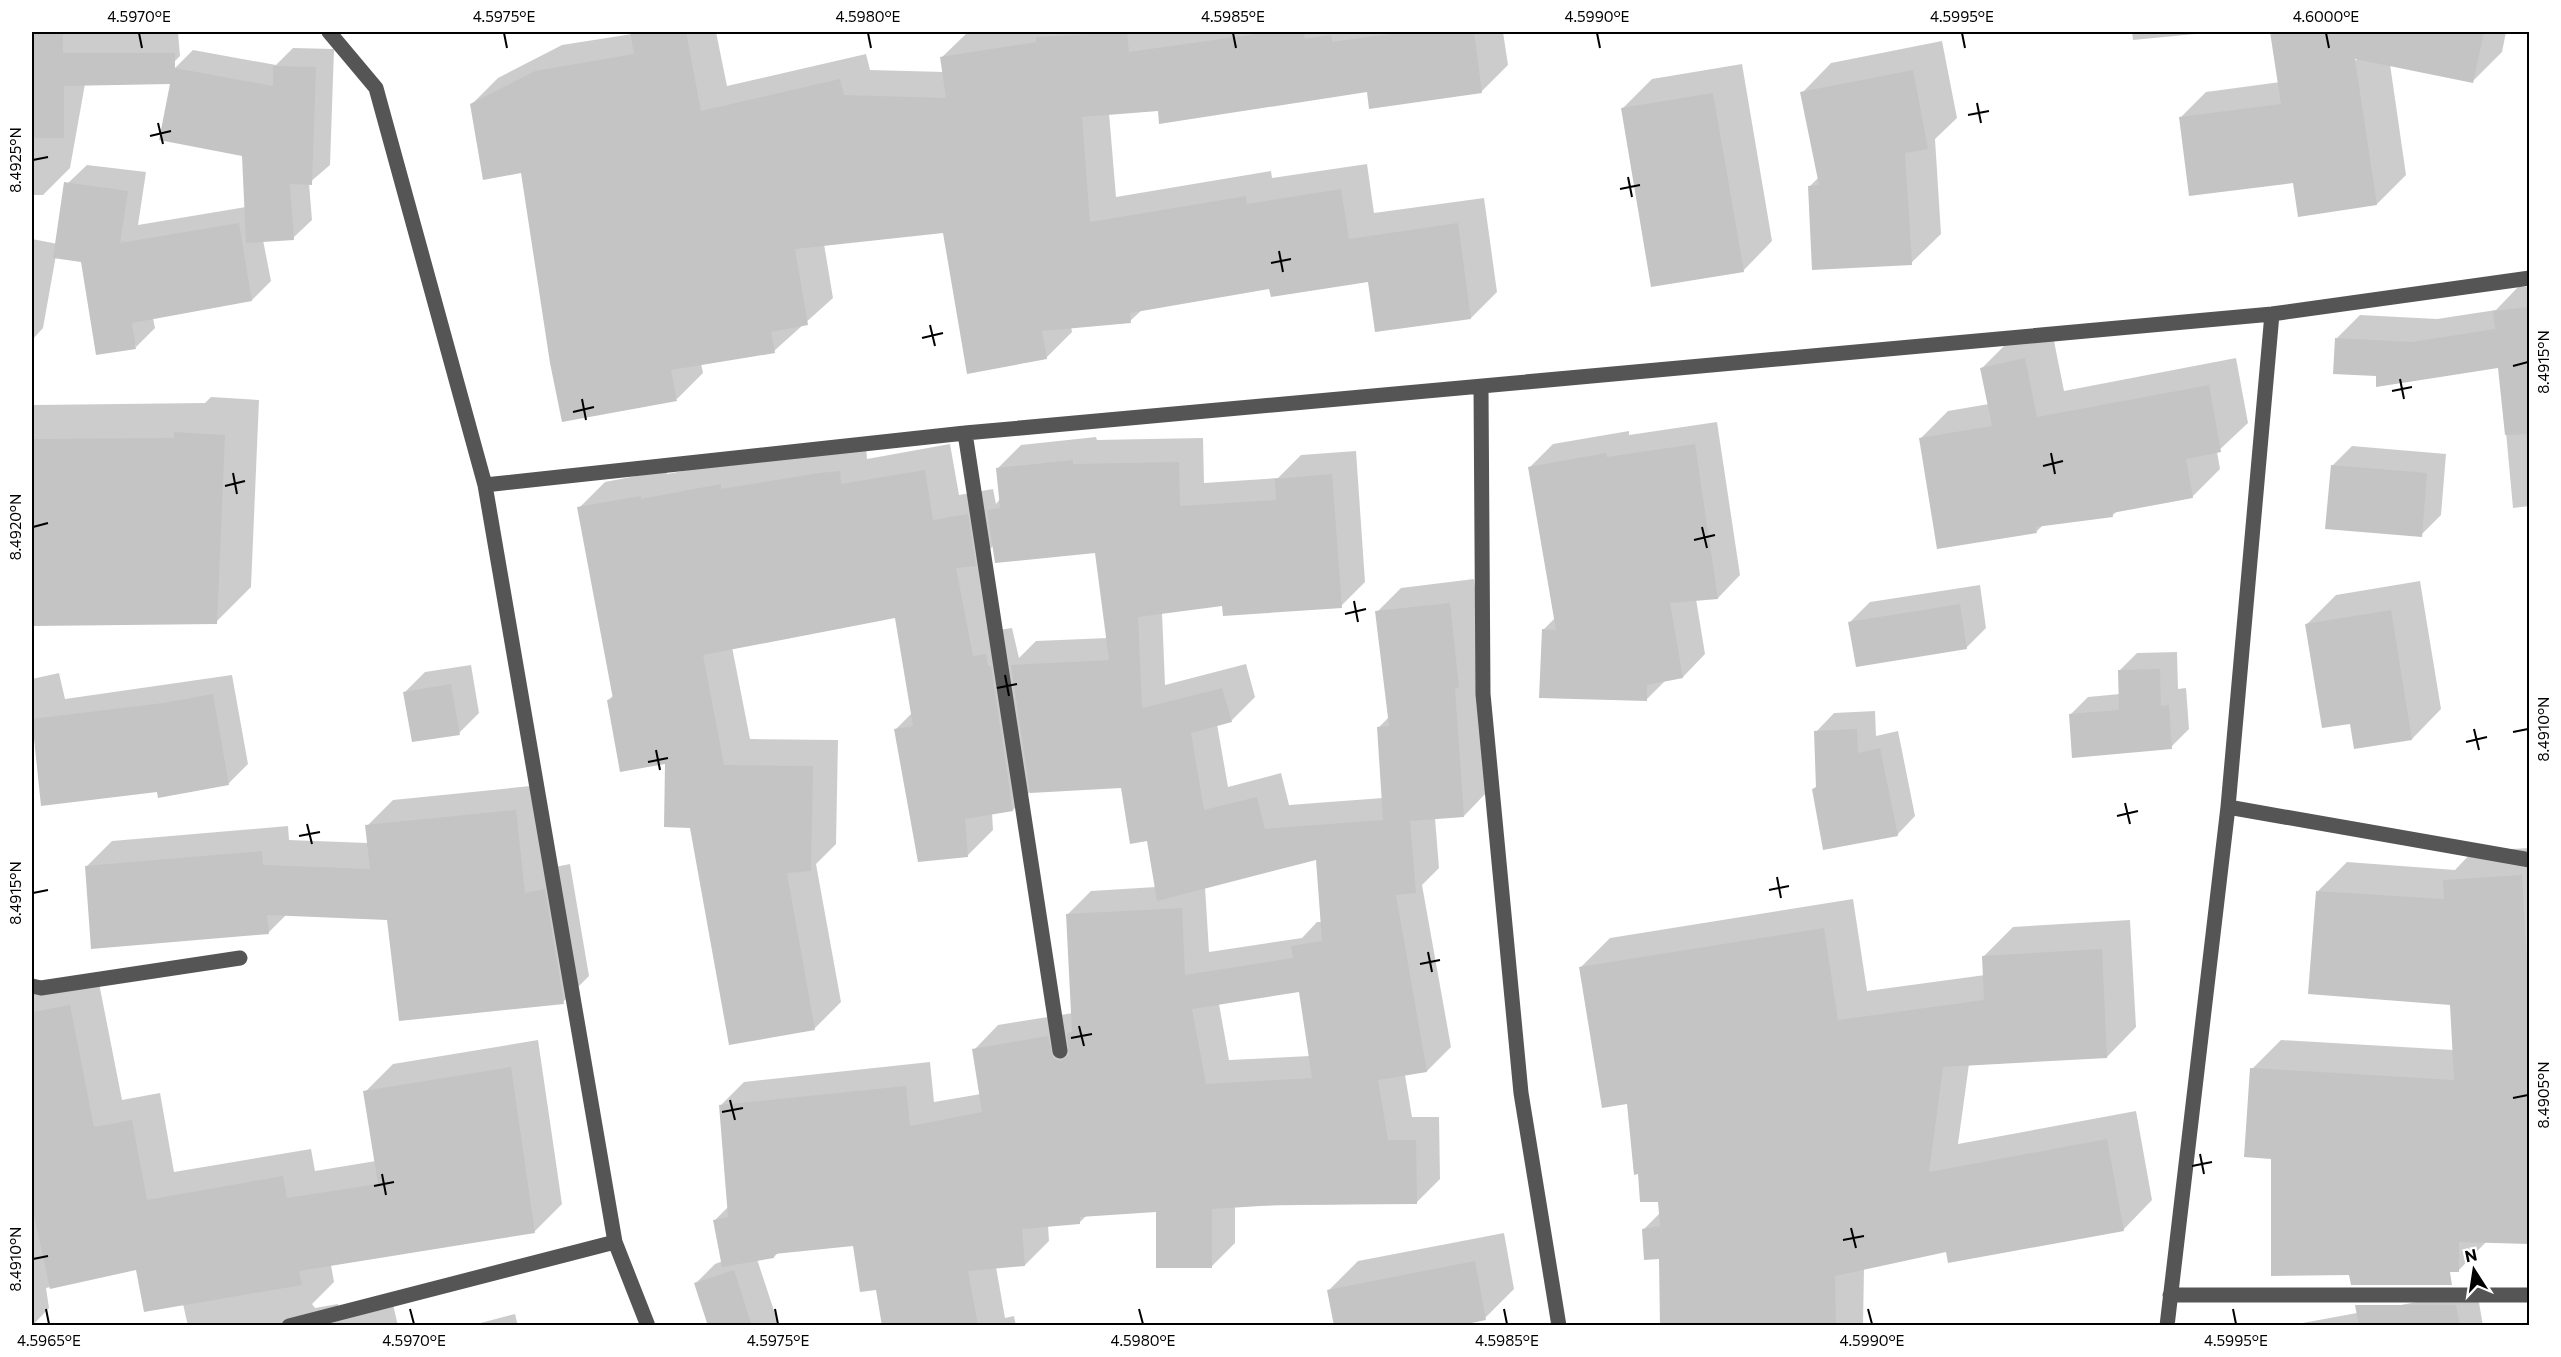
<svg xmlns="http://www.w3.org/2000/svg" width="2561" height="1357" font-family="Commissioner,sans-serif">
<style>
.shadow{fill:#0003;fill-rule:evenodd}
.building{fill:#c4c4c4;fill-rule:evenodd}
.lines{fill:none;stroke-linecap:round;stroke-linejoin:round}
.minor{stroke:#555;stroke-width:15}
.ticks{fill:none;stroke:#000;stroke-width:2}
.neatline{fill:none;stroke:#000;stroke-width:2}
.ticks-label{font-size:15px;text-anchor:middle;fill:#000}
</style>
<rect width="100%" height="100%" fill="#fff"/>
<!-- shadow -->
<path class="shadow" d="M 32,32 L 178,32 L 180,56 L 153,83 L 85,84 L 70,168 L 43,195 L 32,195 Z
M 631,32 L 716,32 L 727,86 L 866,54 L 870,70 L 944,72 L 941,58 L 968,32 L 1503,32 L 1508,65 L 1482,91 L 1368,91 L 1109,113 L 1116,197 L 1271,171 L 1272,178 L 1367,164 L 1374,213 L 1484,198 L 1497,292 L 1471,318 L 1369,280 L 1271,287 L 1142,310 L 1130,321 L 1071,326 L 1072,332 L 1046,358 L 944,231 L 824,244 L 833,298 L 774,351 L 701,363 L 703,373 L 677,399 L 522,171 L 472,104 L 498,78 L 562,45 L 632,34 Z
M 2132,32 L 2216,32 L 2133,40 Z
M 2360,32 L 2506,32 L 2502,52 L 2473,81 L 2390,64 L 2406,175 L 2377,204 L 2333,163 L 2180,118 L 2206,92 L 2333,75 L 2359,58 L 2355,57 Z
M 1942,41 L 1957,118 L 1935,139 L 1941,234 L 1911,263 L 1809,187 L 1819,177 L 1802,93 L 1831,63 Z
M 293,48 L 334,49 L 330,165 L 309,183 L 312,220 L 293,238 L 263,240 L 271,281 L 252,300 L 153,318 L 155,328 L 136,347 L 68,183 L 87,165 L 146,172 L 138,225 L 246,207 L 244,155 L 174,69 L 193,50 L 276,65 Z
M 1742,64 L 1772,241 L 1743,271 L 1623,108 L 1652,79 Z
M 32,239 L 58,244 L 43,328 L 32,340 Z
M 2518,287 L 2530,287 L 2530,506 L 2513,508 L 2500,367 L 2377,375 L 2336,339 L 2360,315 L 2437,319 L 2496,310 Z
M 2052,331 L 2064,391 L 2236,358 L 2248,423 L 2217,452 L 2220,469 L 2192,497 L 2117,511 L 2112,516 L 2043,525 L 2037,531 L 1920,439 L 1948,411 L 1989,404 L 1982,368 L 2010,340 Z
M 211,397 L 259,400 L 251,587 L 216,622 L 32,624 L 32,408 L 34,405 L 205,403 Z
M 1717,422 L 1740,575 L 1718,598 L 1696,599 L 1705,654 L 1683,677 L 1666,680 L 1646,700 L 1543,630 L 1555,618 L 1530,467 L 1553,444 L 1629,431 L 1629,435 Z
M 1096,437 L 1097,440 L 1203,438 L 1204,483 L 1278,478 L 1301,455 L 1356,451 L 1365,582 L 1341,606 L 1223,605 L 1162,612 L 1165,685 L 1246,664 L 1255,697 L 1231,721 L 1217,724 L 1228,787 L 1281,773 L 1289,805 L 1383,798 L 1378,728 L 1389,717 L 1377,612 L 1401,588 L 1474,579 L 1483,662 L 1488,791 L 1464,816 L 1435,818 L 1439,868 L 1422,885 L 1451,1047 L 1427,1071 L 1405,1075 L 1412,1117 L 1439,1117 L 1440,1179 L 1416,1203 L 1235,1206 L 1235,1243 L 1211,1267 L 1158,1211 L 1087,1215 L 1080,1222 L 1048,1225 L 1049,1241 L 1025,1265 L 996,1267 L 1005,1318 L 1014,1316 L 1016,1326 L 883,1326 L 877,1288 L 854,1245 L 778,1253 L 774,1257 L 757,1259 L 779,1326 L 710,1326 L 695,1284 L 715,1264 L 723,1261 L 715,1220 L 729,1206 L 720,1106 L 744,1082 L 930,1062 L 934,1102 L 981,1094 L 974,1050 L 998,1025 L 1073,1013 L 1067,915 L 1091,891 L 1156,887 L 1148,839 L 1122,787 L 1030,792 L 1013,810 L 992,813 L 993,830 L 967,856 L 896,729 L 912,713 L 896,616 L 732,647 L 750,739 L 838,740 L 836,844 L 816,864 L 841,1002 L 815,1028 L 730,1043 L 691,826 L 666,762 L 608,700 L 614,695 L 579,508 L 605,482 L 667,470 L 667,474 L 747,459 L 866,446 L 867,459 L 950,444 L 959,495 L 993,489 L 996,504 L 1000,499 L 997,469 L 1021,445 ZM 994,545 L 1097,551 L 1108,638 L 1036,641 L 1019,658 L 1012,628 L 999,630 L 984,555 ZM 1317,858 L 1322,922 L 1317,922 L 1302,938 L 1209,952 L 1205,887 ZM 1300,991 L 1310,1056 L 1229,1060 L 1219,1004 Z
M 2352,446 L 2446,454 L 2441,515 L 2421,535 L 2332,466 Z
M 2420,581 L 2441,709 L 2412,739 L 2351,722 L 2307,624 L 2336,595 Z
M 1980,585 L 1986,628 L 1966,648 L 1850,622 L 1870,602 Z
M 2177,652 L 2178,689 L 2186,688 L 2189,729 L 2171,747 L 2070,715 L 2088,697 L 2120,694 L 2119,671 L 2137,653 Z
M 471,665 L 479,713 L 459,733 L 405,692 L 425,672 Z
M 59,673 L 65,699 L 232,675 L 248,764 L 228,784 L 158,790 L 32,736 L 32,679 Z
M 1875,711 L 1876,736 L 1898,731 L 1915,816 L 1897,835 L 1813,789 L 1818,785 L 1816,732 L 1834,713 Z
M 541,785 L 550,868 L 570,864 L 589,976 L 563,1002 L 389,918 L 287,914 L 268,933 L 86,867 L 112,841 L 288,826 L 289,840 L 368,843 L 367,826 L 393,800 Z
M 2530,848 L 2530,1242 L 2487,1241 L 2458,1271 L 2450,1272 L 2272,1157 L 2252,1069 L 2281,1040 L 2454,1050 L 2451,1003 L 2318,891 L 2347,862 L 2455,870 L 2473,851 Z
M 1853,899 L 1867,991 L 1985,975 L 1984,956 L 2013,927 L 2130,920 L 2136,1027 L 2107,1057 L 1969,1064 L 1958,1144 L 2136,1111 L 2152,1200 L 2123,1230 L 1947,1250 L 1864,1268 L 1863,1326 L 1661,1326 L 1661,1257 L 1643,1230 L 1660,1213 L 1659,1201 L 1640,1173 L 1628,1103 L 1581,967 L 1610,938 Z
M 98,978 L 122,1100 L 160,1093 L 174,1172 L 311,1149 L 315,1171 L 376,1161 L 365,1092 L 393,1064 L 538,1040 L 562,1204 L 534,1232 L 331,1265 L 334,1282 L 312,1304 L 315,1308 L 338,1304 L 339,1312 L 392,1300 L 398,1326 L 188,1326 L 183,1304 L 137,1268 L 46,1288 L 49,1308 L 32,1326 L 32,991 Z
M 1504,1233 L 1514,1289 L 1485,1318 L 1329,1290 L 1358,1261 Z
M 2477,1291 L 2483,1326 L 2286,1326 Z
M 515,1314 L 518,1326 L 469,1326 Z"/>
<!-- building -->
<path class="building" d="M 32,32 L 63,32 L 63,53 L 175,53 L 175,68 L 273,86 L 273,66 L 316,67 L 312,185 L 290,184 L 294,240 L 246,243 L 242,156 L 159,140 L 170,84 L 64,86 L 64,138 L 32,138 Z
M 630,32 L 686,32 L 701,111 L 840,79 L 844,95 L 946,98 L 940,57 L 1036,42 L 1036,37 L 1127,32 L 1129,52 L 1270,32 L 1304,32 L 1305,39 L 1331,35 L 1332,42 L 1405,32 L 1474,32 L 1482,93 L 1369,109 L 1367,92 L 1159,124 L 1158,111 L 1082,117 L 1090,222 L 1246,196 L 1247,204 L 1341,189 L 1349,239 L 1458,223 L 1471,319 L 1375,332 L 1368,282 L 1271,297 L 1269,289 L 1130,313 L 1131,323 L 1042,331 L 1047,359 L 967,374 L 943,233 L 795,249 L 808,325 L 771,332 L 775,353 L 671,370 L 677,401 L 562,422 L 550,363 L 521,173 L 483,180 L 470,104 L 535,71 L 634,54 Z
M 2270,32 L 2484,32 L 2473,83 L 2355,59 L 2377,205 L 2298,217 L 2293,183 L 2189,196 L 2179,117 L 2281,104 Z
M 1913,70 L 1928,149 L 1905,153 L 1912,265 L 1812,270 L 1808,186 L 1819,185 L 1800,92 Z
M 1713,93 L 1744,272 L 1651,287 L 1621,108 Z
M 64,182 L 128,191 L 120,243 L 239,223 L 252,301 L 132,323 L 136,349 L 96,355 L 81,262 L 53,258 Z
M 2529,307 L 2529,434 L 2505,435 L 2498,368 L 2376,387 L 2376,376 L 2333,374 L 2335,338 L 2412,342 L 2495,329 L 2493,311 Z
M 2025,358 L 2037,417 L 2209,385 L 2221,452 L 2186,459 L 2193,498 L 2112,513 L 2113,517 L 2036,527 L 2037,533 L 1937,549 L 1919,438 L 1992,426 L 1980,368 Z
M 174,432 L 225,435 L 217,624 L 32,626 L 32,439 L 174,438 Z
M 1695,444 L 1718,599 L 1670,603 L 1683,678 L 1647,685 L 1647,701 L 1539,698 L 1542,629 L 1556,630 L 1528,467 L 1606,453 L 1607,457 Z
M 1073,460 L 1073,464 L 1179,462 L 1180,506 L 1276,500 L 1275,479 L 1332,474 L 1342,608 L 1223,616 L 1222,606 L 1138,617 L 1142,708 L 1222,688 L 1232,722 L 1191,733 L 1204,810 L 1257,797 L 1265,829 L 1383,820 L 1377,727 L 1389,726 L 1375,611 L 1450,603 L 1459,688 L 1455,688 L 1464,817 L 1410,821 L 1416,893 L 1396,895 L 1427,1072 L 1378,1080 L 1388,1140 L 1416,1140 L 1417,1204 L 1274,1205 L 1212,1209 L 1212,1268 L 1156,1268 L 1156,1212 L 1080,1217 L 1080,1224 L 1022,1229 L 1025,1266 L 968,1271 L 978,1326 L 882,1326 L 876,1290 L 860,1292 L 853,1246 L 774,1254 L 774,1258 L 722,1267 L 713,1220 L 728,1217 L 719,1105 L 906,1086 L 910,1126 L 982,1112 L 972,1049 L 1048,1036 L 1053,1058 L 1061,1061 L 1069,1055 L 1067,1033 L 1072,1032 L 1066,914 L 1182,908 L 1185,975 L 1293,958 L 1291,946 L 1322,941 L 1316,860 L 1157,901 L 1147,841 L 1130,844 L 1121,788 L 1030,793 L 1011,665 L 1109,660 L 1095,553 L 995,563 L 987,510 L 1000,508 L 996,468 ZM 1299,992 L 1312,1078 L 1206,1084 L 1192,1009 Z
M 2331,465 L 2427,473 L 2422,537 L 2325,529 Z
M 925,470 L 933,520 L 968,514 L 976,566 L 956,568 L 973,656 L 986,654 L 988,666 L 991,666 L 1013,811 L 965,819 L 968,857 L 918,862 L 894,729 L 913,726 L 895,618 L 703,655 L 724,765 L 813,766 L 811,871 L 787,873 L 815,1030 L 729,1045 L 690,828 L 664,827 L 665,764 L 620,772 L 607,700 L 613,699 L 577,507 L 641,496 L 641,499 L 721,484 L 721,489 L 820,473 L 840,471 L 841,484 Z
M 1960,604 L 1967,649 L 1856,667 L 1848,622 Z
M 2391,610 L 2412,740 L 2354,749 L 2350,724 L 2322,728 L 2305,624 Z
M 2160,669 L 2161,706 L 2169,705 L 2172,749 L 2072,758 L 2069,714 L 2119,710 L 2118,670 Z
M 451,684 L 460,735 L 412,742 L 403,692 Z
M 213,694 L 229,785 L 158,798 L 157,792 L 41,806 L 32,719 L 163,703 Z
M 1857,729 L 1858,753 L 1880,748 L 1898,836 L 1823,850 L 1812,789 L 1816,788 L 1814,731 Z
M 516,810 L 525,893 L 545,889 L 564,1004 L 399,1021 L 387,920 L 267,915 L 269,934 L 91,949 L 85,866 L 262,851 L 263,865 L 370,869 L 365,825 Z
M 2522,875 L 2529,1000 L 2529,1244 L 2459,1242 L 2459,1272 L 2450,1272 L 2452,1285 L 2351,1285 L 2349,1275 L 2271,1276 L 2271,1159 L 2244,1157 L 2250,1068 L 2454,1080 L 2450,1005 L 2308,994 L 2316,891 L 2444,899 L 2443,880 Z
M 1824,928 L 1838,1020 L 1984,1000 L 1982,956 L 2102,949 L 2107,1058 L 1943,1067 L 1929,1172 L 2107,1139 L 2124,1231 L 1948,1263 L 1946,1252 L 1835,1276 L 1836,1326 L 1660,1326 L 1659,1259 L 1644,1260 L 1642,1229 L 1660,1226 L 1658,1202 L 1640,1202 L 1638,1174 L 1634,1175 L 1627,1104 L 1602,1108 L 1579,967 Z
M 70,1005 L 94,1127 L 132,1120 L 147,1200 L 283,1176 L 287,1198 L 378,1184 L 363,1091 L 511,1067 L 535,1233 L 299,1271 L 302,1285 L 144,1312 L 136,1270 L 50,1289 L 32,1206 L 32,1012 Z
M 1475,1261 L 1486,1320 L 1457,1326 L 1334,1326 L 1327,1290 Z
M 734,1270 L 752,1326 L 708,1326 L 694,1283 Z
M 2355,1305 L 2456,1305 L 2460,1326 L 2359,1326 Z"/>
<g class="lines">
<!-- minor -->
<path class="minor" d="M 329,32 L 376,88 L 485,485 L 615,1242 L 648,1326
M 1481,387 L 1483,694 L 1521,1093 L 1559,1326
M 965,433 L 1060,1051
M 485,485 L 965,433 L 2272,314 L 2530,278
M 2228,807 L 2530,860
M 32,986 L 41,988 L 240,958
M 2170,1295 L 2530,1295
M 289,1326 L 615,1242
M 2167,1326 L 2228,807 L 2272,314"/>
</g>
<!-- ticks -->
<path class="ticks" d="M 139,33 L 142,48M 504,33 L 507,48M 868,33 L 871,48M 1233,33 L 1236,48M 1597,33 L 1600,48M 1962,33 L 1965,48M 2326,33 L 2329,48M 1977,103 L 1981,123M 1968,115 L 1989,111M 158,123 L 163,144M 150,136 L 171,131M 33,160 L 48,157M 1628,177 L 1632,197M 1620,189 L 1640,185M 1279,251 L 1283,272M 1271,263 L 1291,259M 930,325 L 935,346M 922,338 L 943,333M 2513,366 L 2528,362M 2400,379 L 2404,399M 2392,391 L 2412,387M 582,399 L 586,420M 573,412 L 594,407M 2051,453 L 2055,474M 2043,466 L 2063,461M 233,473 L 237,494M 225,486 L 245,481M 33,527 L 48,523M 1702,527 L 1707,548M 1694,540 L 1715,535M 1354,601 L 1358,622M 1345,614 L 1366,609M 1005,675 L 1009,696M 997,688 L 1017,684M 2474,729 L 2479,750M 2513,732 L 2528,729M 2466,742 L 2487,737M 656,750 L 660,770M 648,762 L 668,758M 2125,803 L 2130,824M 2117,816 L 2138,811M 307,824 L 312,844M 299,836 L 320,832M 1777,877 L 1781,898M 1769,890 L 1789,886M 33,893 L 48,890M 1428,952 L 1432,972M 1420,964 L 1440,960M 1079,1026 L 1084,1046M 1071,1038 L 1092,1034M 2513,1098 L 2528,1095M 730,1100 L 735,1120M 722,1112 L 743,1108M 2200,1154 L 2204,1174M 2192,1166 L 2212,1162M 382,1174 L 386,1195M 374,1186 L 394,1182M 1851,1228 L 1856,1248M 1843,1240 L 1864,1236M 33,1259 L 48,1256M 46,1309 L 49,1324M 410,1309 L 414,1324M 775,1309 L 778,1324M 1139,1309 L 1143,1324M 1504,1309 L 1507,1324M 1868,1309 L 1872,1324M 2233,1309 L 2236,1324"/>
<!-- border -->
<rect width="2561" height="1357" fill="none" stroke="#ffffff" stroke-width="66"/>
<!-- north arrow -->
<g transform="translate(2474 1270) rotate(348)" stroke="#ffffff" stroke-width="4.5" paint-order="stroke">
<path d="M0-4.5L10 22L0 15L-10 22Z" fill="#000000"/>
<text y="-9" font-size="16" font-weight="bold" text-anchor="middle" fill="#000000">N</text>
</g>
<rect x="33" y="33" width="2495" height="1291" class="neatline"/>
<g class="ticks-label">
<text x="139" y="22">4.5970°E</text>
<text x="504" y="22">4.5975°E</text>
<text x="868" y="22">4.5980°E</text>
<text x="1233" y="22">4.5985°E</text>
<text x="1597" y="22">4.5990°E</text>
<text x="1962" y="22">4.5995°E</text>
<text x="2326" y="22">4.6000°E</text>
<text transform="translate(16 160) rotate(-90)" y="5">8.4925°N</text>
<text transform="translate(2544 362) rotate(-90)" y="5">8.4915°N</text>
<text transform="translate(16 527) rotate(-90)" y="5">8.4920°N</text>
<text transform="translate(2544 729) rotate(-90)" y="5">8.4910°N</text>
<text transform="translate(16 893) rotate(-90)" y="5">8.4915°N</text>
<text transform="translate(2544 1095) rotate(-90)" y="5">8.4905°N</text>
<text transform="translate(16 1259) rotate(-90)" y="5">8.4910°N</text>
<text x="49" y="1346">4.5965°E</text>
<text x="414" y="1346">4.5970°E</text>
<text x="778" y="1346">4.5975°E</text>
<text x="1143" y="1346">4.5980°E</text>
<text x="1507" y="1346">4.5985°E</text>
<text x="1872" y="1346">4.5990°E</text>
<text x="2236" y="1346">4.5995°E</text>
</g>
</svg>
